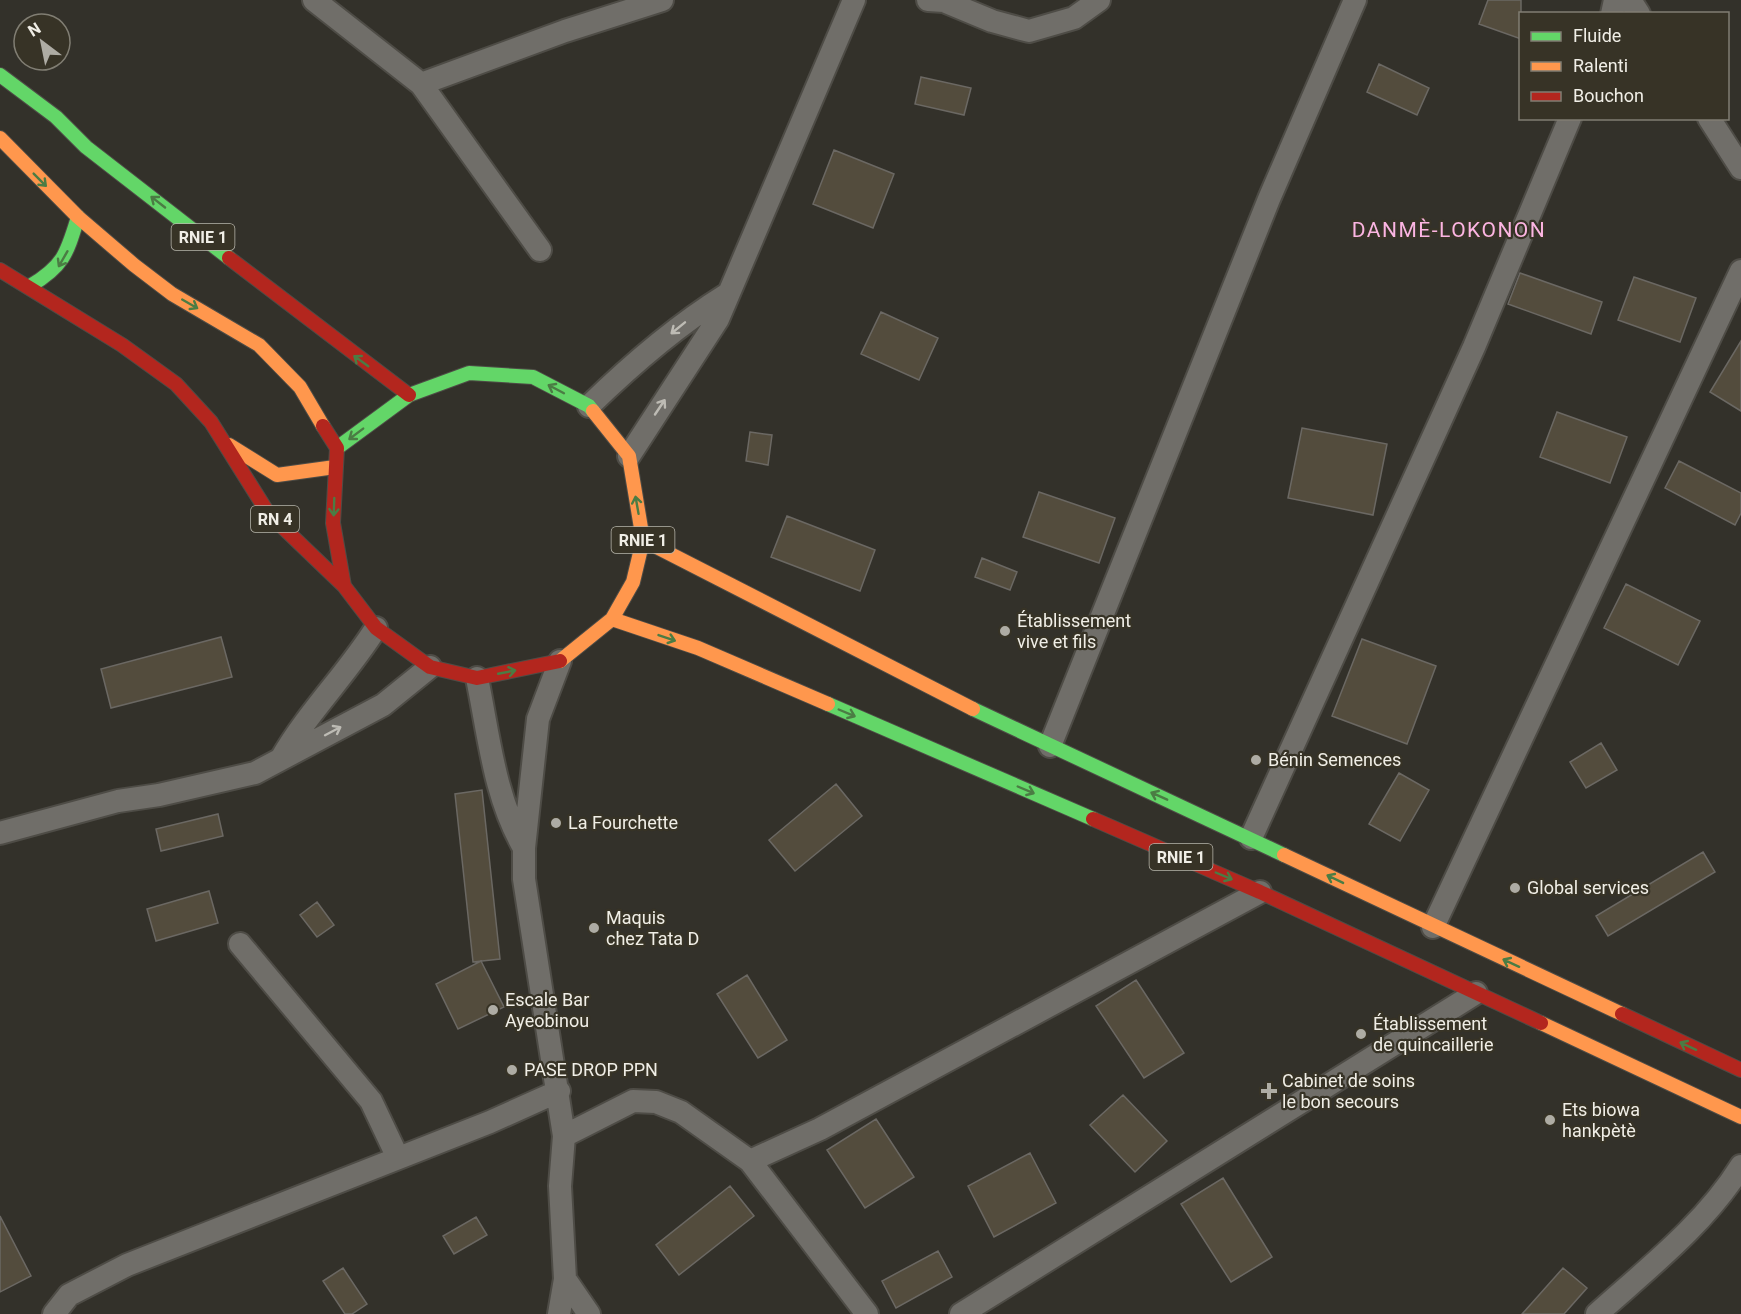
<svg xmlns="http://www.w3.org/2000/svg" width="1741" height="1314" font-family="Roboto,sans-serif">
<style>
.building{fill:#534c3d;stroke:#6b6863;stroke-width:1.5}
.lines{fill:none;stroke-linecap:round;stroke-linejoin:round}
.street-casing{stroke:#4e4c46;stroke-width:26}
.fast-casing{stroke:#4e4c46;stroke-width:16}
.slow-casing{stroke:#4e4c46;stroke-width:16}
.jam-casing{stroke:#4e4c46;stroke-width:16}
.street{stroke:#706e69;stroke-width:22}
.fast{stroke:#63d668;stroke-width:14}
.slow{stroke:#ff974d;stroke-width:14}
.jam{stroke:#b3261e;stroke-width:14}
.oneway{stroke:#4b7c44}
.oneway2{stroke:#bdbbb4}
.poi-dot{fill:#aeaca4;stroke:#373326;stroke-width:2}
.labels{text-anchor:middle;stroke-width:4.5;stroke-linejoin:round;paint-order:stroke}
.shield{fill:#373326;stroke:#b8b6ac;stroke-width:1.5}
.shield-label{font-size:16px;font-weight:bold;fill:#f0eee6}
.poi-label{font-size:18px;fill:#f0eee6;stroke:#373326;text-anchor:start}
.quarter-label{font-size:21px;letter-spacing:1.5px;fill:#fcb5e2;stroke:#373326}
</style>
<rect width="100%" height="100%" fill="#33312a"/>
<!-- building -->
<path class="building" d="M 1488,0 L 1521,0 L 1521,39 L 1479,24 Z
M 1379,64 L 1429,88 L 1417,115 L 1367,92 Z
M 921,77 L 971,88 L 964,115 L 915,104 Z
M 834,150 L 894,174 L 873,228 L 813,204 Z
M 1520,273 L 1602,302 L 1591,334 L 1508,304 Z
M 1634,277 L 1696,298 L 1680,342 L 1618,320 Z
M 881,312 L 938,338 L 919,380 L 861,354 Z
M 1741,341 L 1741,411 L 1710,392 Z
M 1557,412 L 1627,437 L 1610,483 L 1540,457 Z
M 1302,428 L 1387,444 L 1373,515 L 1288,498 Z
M 750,432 L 772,435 L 768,465 L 746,461 Z
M 1679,461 L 1741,493 L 1741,513 L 1735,525 L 1665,488 Z
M 1039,492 L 1115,518 L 1099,563 L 1023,537 Z
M 787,516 L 875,550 L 860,591 L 771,557 Z
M 982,558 L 1017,572 L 1010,590 L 975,577 Z
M 1626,584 L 1700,621 L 1678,665 L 1604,628 Z
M 221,637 L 232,677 L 111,708 L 101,669 Z
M 1362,639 L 1436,666 L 1407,744 L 1332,716 Z
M 1601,743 L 1617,770 L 1586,788 L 1570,762 Z
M 1399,773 L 1429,790 L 1400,841 L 1369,824 Z
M 836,784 L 862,816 L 795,871 L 769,840 Z
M 482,790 L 500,959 L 473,962 L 455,794 Z
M 218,814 L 223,836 L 161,851 L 156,829 Z
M 1703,852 L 1715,872 L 1608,936 L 1596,916 Z
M 209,891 L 218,923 L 156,941 L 147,909 Z
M 317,902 L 334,925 L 317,937 L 300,915 Z
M 481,961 L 504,1007 L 458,1029 L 436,984 Z
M 747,975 L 787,1040 L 758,1058 L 717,994 Z
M 1136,980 L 1184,1053 L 1144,1078 L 1096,1006 Z
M 1123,1095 L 1167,1141 L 1135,1172 L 1090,1125 Z
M 876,1119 L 914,1177 L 865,1208 L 827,1150 Z
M 1030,1153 L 1056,1203 L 994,1237 L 968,1186 Z
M 1223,1178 L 1272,1257 L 1231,1282 L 1181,1204 Z
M 730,1186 L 754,1216 L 679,1275 L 656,1245 Z
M 0,1216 L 31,1276 L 0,1292 Z
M 476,1217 L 487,1235 L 454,1254 L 443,1236 Z
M 938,1251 L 952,1277 L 896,1308 L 882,1281 Z
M 343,1268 L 367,1304 L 352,1314 L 345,1314 L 323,1281 Z
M 1563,1268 L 1587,1288 L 1564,1314 L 1522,1314 Z"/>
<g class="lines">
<!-- street casing -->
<g class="street-casing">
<path id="street" d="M 314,0 L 421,84 L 540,250
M 928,0 L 944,1 L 992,21 L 1029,31 L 1074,18 L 1099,0
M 1630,0 L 1639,14
M 1612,14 L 1615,0
M 421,84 L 565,31 L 662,0
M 1709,118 L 1741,168
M 589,406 C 631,365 676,326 726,295
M 629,456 L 718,319 L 854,0
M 477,678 C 489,736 494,796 524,848
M 1050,746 L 1269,199 L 1355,0
M 281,759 C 308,712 347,674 376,628
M 0,833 L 118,801 L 159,795 L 255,773 L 383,705 L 430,667
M 1251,838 L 1474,347 L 1570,118
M 1433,927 L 1741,271
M 240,944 L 371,1101 L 398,1158
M 564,1136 L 633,1101 L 656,1102 L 681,1112 L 750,1161 L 867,1314
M 750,1161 L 820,1129 L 1260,892
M 565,1279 L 589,1314
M 54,1314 L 69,1295 L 127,1265 L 490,1122 L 559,1091
M 559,1314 L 565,1279 L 560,1186 L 564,1136 L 524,879 L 524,848 L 538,719 L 560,661
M 961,1314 L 1476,993
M 1597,1314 C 1647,1269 1705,1224 1741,1166"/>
</g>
<!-- fast casing -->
<g class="fast-casing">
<path id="fast" d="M 0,75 L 56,117 L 86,147 L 229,258
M 30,286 C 64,266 67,253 78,217
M 337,448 L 409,395 L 469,373 L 533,377 L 589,406 L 593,411
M 828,704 L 1093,819
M 973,709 L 1284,855"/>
</g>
<!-- slow casing -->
<g class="slow-casing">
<path id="slow" d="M 0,138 L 78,217 L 134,265 L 172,294 L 259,345 L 300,387 L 323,426
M 229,445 L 277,475 L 335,467
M 643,540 L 973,709
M 612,619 L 698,648 L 828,704
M 560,661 L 612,619 L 633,582 L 643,540 L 629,456 L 593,411
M 1284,855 L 1622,1014
M 1541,1023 L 1741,1117"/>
</g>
<!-- jam casing -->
<g class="jam-casing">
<path id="jam" d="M 229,258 L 409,395
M 0,270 L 122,345 L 176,384 L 211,422 L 268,513 L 344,586
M 323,426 L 337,448 L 333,523 L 344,586 L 376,628 L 430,667 L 477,678 L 560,661
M 1093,819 L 1260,892 L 1541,1023
M 1622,1014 L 1741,1070"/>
</g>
<!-- street -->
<use href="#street" class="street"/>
<!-- fast -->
<use href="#fast" class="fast"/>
<!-- slow -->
<use href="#slow" class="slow"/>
<!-- jam -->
<use href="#jam" class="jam"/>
</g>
<!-- one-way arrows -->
<defs><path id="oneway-shaft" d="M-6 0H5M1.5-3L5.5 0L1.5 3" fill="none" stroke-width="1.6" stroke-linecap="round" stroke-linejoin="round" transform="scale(1.5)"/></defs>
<g class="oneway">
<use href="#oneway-shaft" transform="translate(40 180) rotate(45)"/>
<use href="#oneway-shaft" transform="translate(158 202) rotate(-142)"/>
<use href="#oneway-shaft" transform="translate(63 259) rotate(120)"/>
<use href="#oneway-shaft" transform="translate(190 304) rotate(30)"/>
<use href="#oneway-shaft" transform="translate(361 361) rotate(-144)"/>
<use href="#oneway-shaft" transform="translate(556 389) rotate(-152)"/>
<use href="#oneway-shaft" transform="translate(356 434) rotate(143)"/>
<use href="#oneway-shaft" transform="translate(637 505) rotate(-100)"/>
<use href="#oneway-shaft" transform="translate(334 507) rotate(92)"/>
<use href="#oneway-shaft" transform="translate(667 638) rotate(19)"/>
<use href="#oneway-shaft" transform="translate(507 672) rotate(-11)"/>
<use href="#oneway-shaft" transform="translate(847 713) rotate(23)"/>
<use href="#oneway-shaft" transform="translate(1026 790) rotate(23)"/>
<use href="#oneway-shaft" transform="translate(1159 796) rotate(-156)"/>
<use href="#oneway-shaft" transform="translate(1224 876) rotate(23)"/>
<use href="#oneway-shaft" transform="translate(1335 879) rotate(-154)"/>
<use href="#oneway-shaft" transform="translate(1511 963) rotate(-155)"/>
<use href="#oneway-shaft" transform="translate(1688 1046) rotate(-155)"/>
</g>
<g class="oneway2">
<use href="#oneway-shaft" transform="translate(678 328) rotate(141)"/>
<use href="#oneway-shaft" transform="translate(660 407) rotate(-56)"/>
<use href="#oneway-shaft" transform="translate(333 731) rotate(-28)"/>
</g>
<!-- markers -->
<g class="poi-dot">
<circle cx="1005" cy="631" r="6"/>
<circle cx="1256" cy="760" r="6"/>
<circle cx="556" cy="823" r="6"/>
<circle cx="1515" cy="888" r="6"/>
<circle cx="594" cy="928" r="6"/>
<circle cx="493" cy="1010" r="6"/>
<circle cx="1361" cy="1034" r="6"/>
<circle cx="512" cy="1070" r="6"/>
<path d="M1266 1082h6v6h6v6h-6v6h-6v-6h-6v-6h6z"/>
<circle cx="1550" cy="1120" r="6"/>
</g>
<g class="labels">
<!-- shield labels -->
<g class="shield">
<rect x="171.5" y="224" width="63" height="26" rx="4.5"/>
<rect x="251" y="506" width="48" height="26" rx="4.5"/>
<rect x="611.5" y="527" width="63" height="26" rx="4.5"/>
<rect x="1149.5" y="844" width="63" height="26" rx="4.5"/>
</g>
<g class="shield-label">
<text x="203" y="243">RNIE 1</text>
<text x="275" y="525">RN 4</text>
<text x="643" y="546">RNIE 1</text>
<text x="1181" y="863">RNIE 1</text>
</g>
<!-- poi labels -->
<g class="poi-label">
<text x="1017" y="627">Établissement<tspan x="1017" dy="21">vive et fils</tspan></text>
<text x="1268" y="766">Bénin Semences</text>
<text x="568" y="829">La Fourchette</text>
<text x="1527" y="894">Global services</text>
<text x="606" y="924">Maquis<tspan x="606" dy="21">chez Tata D</tspan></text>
<text x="505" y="1006">Escale Bar<tspan x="505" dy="21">Ayeobinou</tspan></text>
<text x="1373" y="1030">Établissement<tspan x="1373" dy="21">de quincaillerie</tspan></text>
<text x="524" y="1076">PASE DROP PPN</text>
<text x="1282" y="1087">Cabinet de soins<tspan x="1282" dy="21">le bon secours</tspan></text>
<text x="1562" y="1116">Ets biowa<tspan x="1562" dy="21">hankpètè</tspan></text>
</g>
<!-- quarter labels -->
<g class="quarter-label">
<text x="1449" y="237">DANMÈ-LOKONON</text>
</g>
</g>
<!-- legend -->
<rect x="1519" y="12" width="210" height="108" fill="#373326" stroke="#817e73" stroke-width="1.5"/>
<rect x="1531" y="32" width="30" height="9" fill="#63d668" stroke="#817e73" stroke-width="1.5"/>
<text x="1573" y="42" font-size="18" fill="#f0eee6">Fluide</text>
<rect x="1531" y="62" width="30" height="9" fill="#ff974d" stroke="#817e73" stroke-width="1.5"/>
<text x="1573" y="72" font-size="18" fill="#f0eee6">Ralenti</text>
<rect x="1531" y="92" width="30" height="9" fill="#b3261e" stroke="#817e73" stroke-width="1.5"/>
<text x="1573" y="102" font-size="18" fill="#f0eee6">Bouchon</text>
<!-- north arrow -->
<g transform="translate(42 42) rotate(328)"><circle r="28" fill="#373326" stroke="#817e73" stroke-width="1.5"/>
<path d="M0-4.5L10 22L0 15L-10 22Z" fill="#aeaca4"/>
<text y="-9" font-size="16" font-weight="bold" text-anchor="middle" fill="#f0eee6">N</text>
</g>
</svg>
